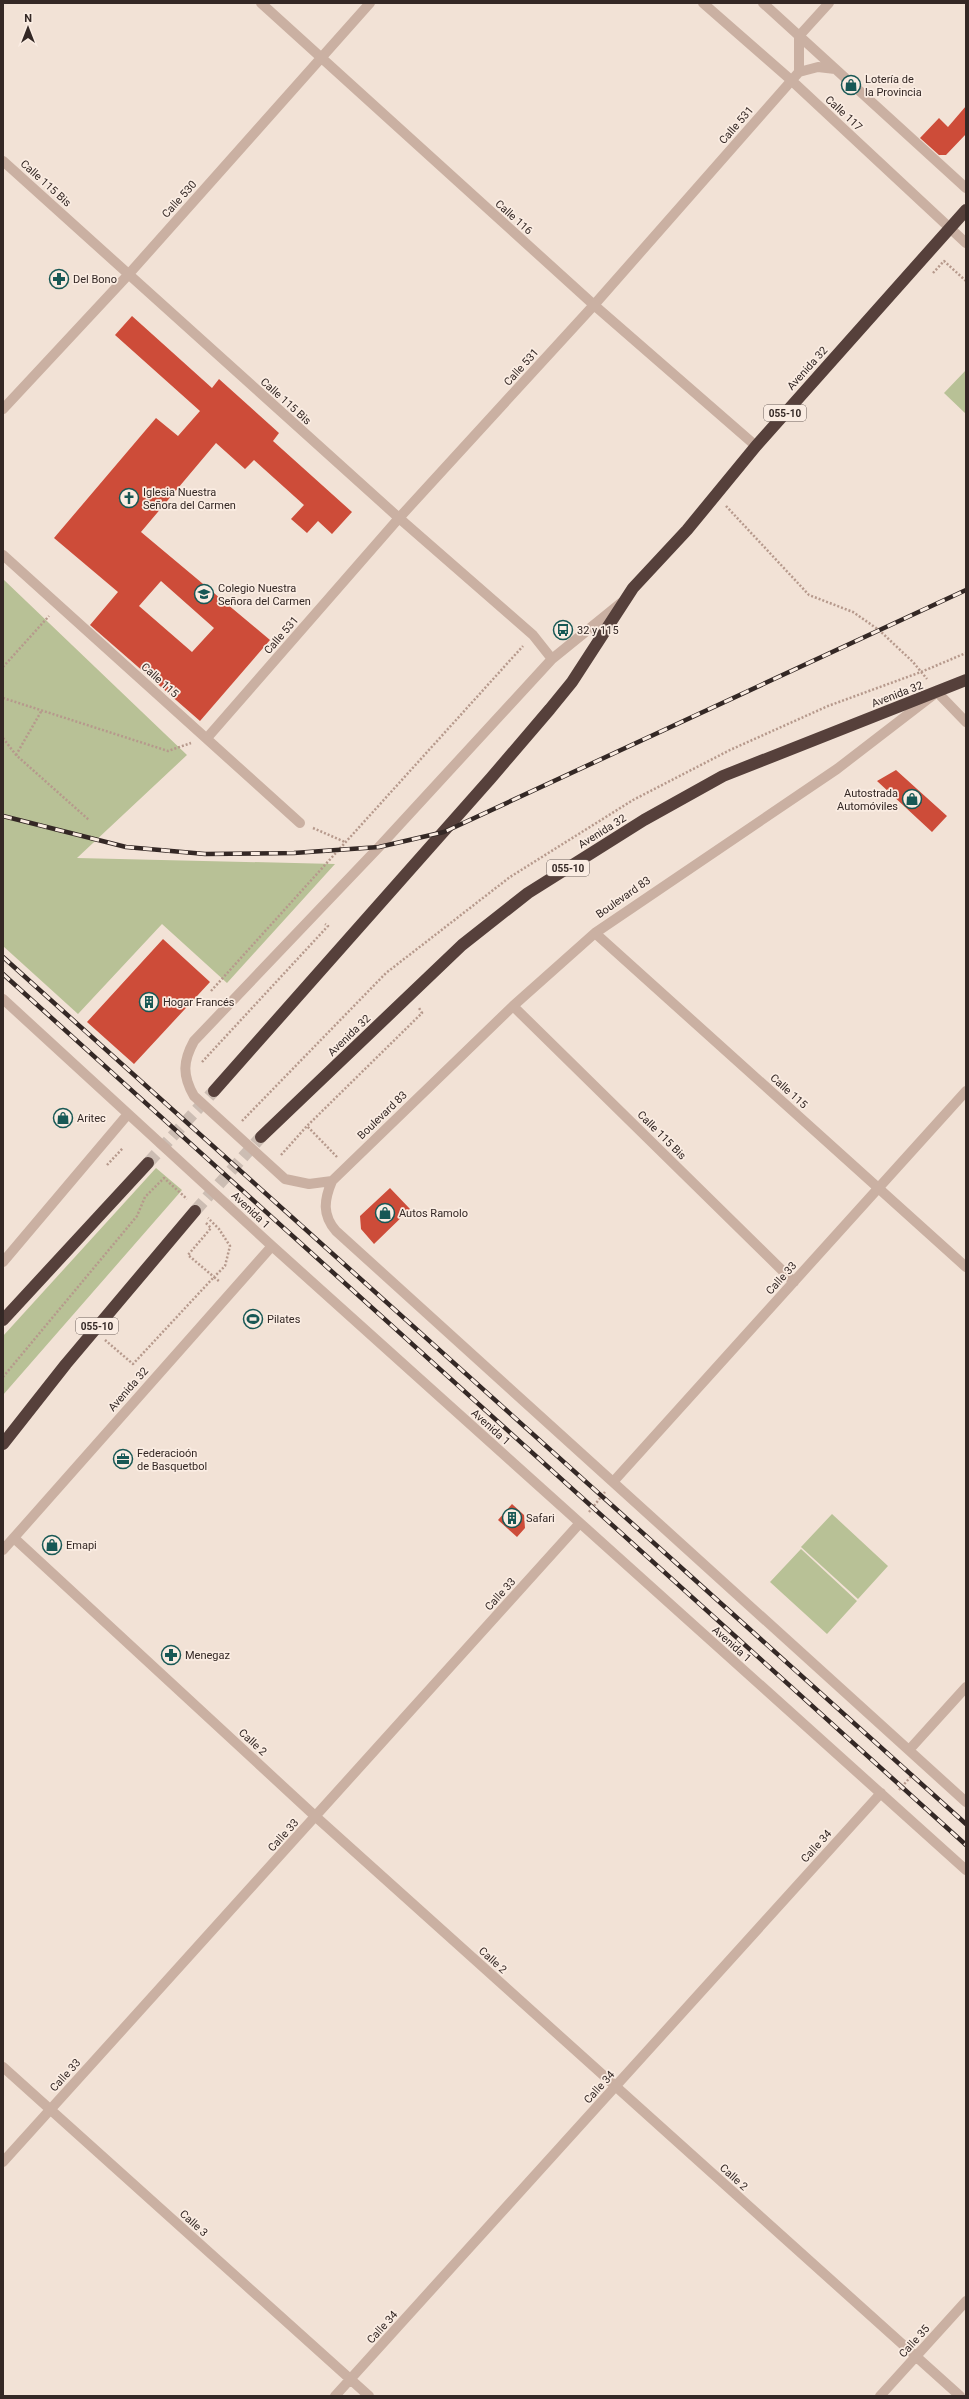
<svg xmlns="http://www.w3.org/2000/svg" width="969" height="2399" font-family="Roboto,sans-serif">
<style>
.green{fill:#b8c196}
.building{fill:#cd4c39;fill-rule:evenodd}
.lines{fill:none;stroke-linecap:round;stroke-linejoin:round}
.highway-tunnel{stroke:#ccbdb3;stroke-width:12;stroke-dasharray:12 6;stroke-linecap:butt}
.path{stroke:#b6998c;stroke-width:2.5;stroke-dasharray:2 2;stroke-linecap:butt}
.minor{stroke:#cab0a2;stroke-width:10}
.highway{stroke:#56403b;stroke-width:12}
.rail-casing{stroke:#342825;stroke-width:4.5}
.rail{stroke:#faece2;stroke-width:3;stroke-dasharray:9;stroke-linecap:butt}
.labels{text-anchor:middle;stroke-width:3.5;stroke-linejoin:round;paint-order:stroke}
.shield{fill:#faece2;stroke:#6f635e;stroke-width:1}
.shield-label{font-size:10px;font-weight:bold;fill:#342825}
.poi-label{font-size:11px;fill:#342825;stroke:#faece2;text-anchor:start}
.street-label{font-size:11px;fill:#342825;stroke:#faece2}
</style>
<rect width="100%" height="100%" fill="#f2e2d6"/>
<!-- green -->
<path class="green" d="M 966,370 L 966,414 L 944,393 Z
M 3,579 L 187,755 L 77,858 L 335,864 L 227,983 L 162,924 L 78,1014 L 3,946 Z
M 156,1168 L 182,1190 L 3,1395 L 3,1336 Z
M 832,1514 L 888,1566 L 858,1599 L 801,1547 Z
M 801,1549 L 857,1601 L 827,1634 L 770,1582 Z"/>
<!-- building -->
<path class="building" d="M 966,106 L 966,134 L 946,155 L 939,155 L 920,138 L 939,118 L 948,127 Z
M 132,316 L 212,388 L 219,379 L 279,433 L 273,441 L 352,512 L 332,534 L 318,521 L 307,533 L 291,519 L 304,505 L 254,460 L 245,469 L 216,443 L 141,532 L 270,640 L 200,721 L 90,625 L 118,592 L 54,538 L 156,418 L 178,436 L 200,411 L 115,335 ZM 161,581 L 214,628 L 192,652 L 139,606 Z
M 896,770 L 947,816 L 932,832 L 877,781 Z
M 163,939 L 210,982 L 134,1064 L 87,1022 Z
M 390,1188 L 410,1209 L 374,1244 L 361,1229 L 360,1216 Z
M 512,1504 L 524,1515 L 525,1528 L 517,1537 L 498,1520 Z"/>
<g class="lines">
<!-- highway-tunnel -->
<path class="highway-tunnel" d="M 148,1163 L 214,1091
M 195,1211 L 261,1137"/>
<!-- path -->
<path class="path" d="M 933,273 L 944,261 L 966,281
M 726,506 L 809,595 L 853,612 L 879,630 L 913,662 L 927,679
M 3,667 L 49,616
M 3,698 L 168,751 L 191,743
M 3,738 L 16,755 L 89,820
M 16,755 L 42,710
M 313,828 L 345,842
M 211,991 L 523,646
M 202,1062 L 328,926 L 325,924
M 242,1121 L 386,973 L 510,877 L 633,800 L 730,750 L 828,706 L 921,672 L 966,653
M 281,1155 L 307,1126
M 337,1157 L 307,1126 L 422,1013 L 419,1008
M 107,1165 L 123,1148
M 206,1223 L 211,1228 L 188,1255 L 214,1277 L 225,1266 L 230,1246 L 219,1229 L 208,1218
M 105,1340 L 133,1364 L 214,1277 L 220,1282
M 3,1377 L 137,1216 L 145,1197 L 164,1178 L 187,1199
M 589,1512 L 605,1492
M 899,1790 L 914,1773"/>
<!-- minor -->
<path class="minor" d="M 261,3 L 594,305 L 756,446
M 703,3 L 791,80 L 966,243
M 763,3 L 966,188
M 799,72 L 818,67 L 835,69
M 3,161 L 399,518 L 533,635 L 552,659
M 3,409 L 128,275 L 370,3
M 3,555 L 300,823
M 966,722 L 937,692 L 837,769 L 595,933 L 513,1006 L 332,1181 C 324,1200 322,1215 336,1231 L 966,1802
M 207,738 L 399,518 L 594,305 L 799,72 L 799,36 L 829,3
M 595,933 L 966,1267
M 3,999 L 272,1246 L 966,1870
M 513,1006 L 794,1282
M 332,1181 L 309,1184 L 285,1179 L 194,1096 C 182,1075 183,1061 194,1041 L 379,847 L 552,659 L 621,603
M 3,1262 L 128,1114
M 613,1482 L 966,1091
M 14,1538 L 315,1816 L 960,2396
M 3,1550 L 272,1246
M 909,1750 L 966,1687
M 3,2067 L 369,2396
M 3,2162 L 580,1523
M 335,2396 L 881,1793
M 880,2396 L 966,2301"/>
<!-- highway -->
<path class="highway" d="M 214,1091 L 491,778 L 550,709 L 572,682 L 633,588 L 687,530 L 756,446 L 966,210
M 261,1137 L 462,945 L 528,893 L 644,820 L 723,776 L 966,680
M 3,1320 L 148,1163
M 3,1444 L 66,1364 L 195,1211"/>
<!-- rail casing -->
<g class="rail-casing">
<path id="rail" d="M 3,816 L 126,847 L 205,854 L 294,853 L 379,847 L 444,832 L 966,590
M 3,957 L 966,1824
M 3,974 L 966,1845"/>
</g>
<!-- rail -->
<use href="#rail" class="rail"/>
</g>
<!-- icons -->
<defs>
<g id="shop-ring" transform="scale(1)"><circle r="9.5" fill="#faece2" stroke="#185855" stroke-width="1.5"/><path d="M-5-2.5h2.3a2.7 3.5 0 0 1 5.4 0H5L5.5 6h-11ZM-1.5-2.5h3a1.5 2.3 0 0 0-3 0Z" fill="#185855"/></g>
<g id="pharmacy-ring" transform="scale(1)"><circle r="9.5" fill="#faece2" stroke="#185855" stroke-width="1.5"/><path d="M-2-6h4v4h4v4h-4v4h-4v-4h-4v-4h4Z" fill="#185855"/></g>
<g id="church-ring" transform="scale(1)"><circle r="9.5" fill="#faece2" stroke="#185855" stroke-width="1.5"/><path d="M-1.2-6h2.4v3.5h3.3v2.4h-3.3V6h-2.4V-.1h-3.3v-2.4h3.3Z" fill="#185855"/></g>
<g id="school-ring" transform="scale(1)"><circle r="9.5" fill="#faece2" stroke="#185855" stroke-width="1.5"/><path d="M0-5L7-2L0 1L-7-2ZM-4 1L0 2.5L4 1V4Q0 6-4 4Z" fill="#185855"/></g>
<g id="bus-ring" transform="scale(1)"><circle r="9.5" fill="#faece2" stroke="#185855" stroke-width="1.5"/><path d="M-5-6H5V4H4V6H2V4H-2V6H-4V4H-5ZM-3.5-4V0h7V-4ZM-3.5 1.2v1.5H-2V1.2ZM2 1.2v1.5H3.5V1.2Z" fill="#185855"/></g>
<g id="building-ring" transform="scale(1)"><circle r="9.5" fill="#faece2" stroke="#185855" stroke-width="1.5"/><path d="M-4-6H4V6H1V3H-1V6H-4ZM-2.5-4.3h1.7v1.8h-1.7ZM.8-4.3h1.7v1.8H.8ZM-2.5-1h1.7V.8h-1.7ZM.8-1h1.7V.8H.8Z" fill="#185855"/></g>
<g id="stadium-ring" transform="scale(1)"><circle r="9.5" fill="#faece2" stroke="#185855" stroke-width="1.5"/><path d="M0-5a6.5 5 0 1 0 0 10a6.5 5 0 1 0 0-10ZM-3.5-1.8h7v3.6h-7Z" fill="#185855"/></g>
<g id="office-ring" transform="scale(1)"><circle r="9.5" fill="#faece2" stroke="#185855" stroke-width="1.5"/><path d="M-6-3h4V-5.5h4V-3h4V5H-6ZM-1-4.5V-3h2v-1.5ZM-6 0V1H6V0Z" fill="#185855"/></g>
</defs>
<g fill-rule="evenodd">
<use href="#shop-ring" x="851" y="85"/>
<use href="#pharmacy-ring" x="59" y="279"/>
<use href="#church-ring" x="129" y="498"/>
<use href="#school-ring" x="204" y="594"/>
<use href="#bus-ring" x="563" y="630"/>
<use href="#shop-ring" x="912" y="799"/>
<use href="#building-ring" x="149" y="1002"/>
<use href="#shop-ring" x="63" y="1118"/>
<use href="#shop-ring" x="385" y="1213"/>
<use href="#stadium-ring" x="253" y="1319"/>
<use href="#office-ring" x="123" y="1459"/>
<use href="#building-ring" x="512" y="1518"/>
<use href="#shop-ring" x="52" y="1545"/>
<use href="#pharmacy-ring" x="171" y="1655"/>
</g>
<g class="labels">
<!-- shield labels -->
<g class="shield">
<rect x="764" y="405" width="42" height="16" rx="3"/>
<rect x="547" y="860" width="42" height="16" rx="3"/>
<rect x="76" y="1318" width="42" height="16" rx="3"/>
</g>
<g class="shield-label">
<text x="785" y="417">055-10</text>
<text x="568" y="872">055-10</text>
<text x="97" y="1330">055-10</text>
</g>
<!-- poi labels -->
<g class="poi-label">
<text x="865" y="83">Lotería de<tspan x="865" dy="13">la Provincia</tspan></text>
<text x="73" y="283">Del Bono</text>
<text x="143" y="496">Iglesia Nuestra<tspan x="143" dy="13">Señora del Carmen</tspan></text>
<text x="218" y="592">Colegio Nuestra<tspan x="218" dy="13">Señora del Carmen</tspan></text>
<text x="577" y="634">32 y 115</text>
<text x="898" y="797" text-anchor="end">Autostrada<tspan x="898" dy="13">Automóviles</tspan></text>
<text x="163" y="1006">Hogar Francés</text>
<text x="77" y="1122">Aritec</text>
<text x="399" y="1217">Autos Ramolo</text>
<text x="267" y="1323">Pilates</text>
<text x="137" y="1457">Federacioón<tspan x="137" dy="13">de Basquetbol</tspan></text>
<text x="526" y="1522">Safari</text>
<text x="66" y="1549">Emapi</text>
<text x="185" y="1659">Menegaz</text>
</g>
<!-- street labels -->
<g class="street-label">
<text transform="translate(844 113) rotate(43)" y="4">Calle 117</text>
<text transform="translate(736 125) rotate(-49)" y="4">Calle 531</text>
<text transform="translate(46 183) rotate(42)" y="4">Calle 115 Bis</text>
<text transform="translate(179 199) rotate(-48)" y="4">Calle 530</text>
<text transform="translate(514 217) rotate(42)" y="4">Calle 116</text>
<text transform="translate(521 367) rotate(-48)" y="4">Calle 531</text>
<text transform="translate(807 368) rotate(-48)" y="4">Avenida 32</text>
<text transform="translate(286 401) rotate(42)" y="4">Calle 115 Bis</text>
<text transform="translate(281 635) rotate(-49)" y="4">Calle 531</text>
<text transform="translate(160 680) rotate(42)" y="4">Calle 115</text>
<text transform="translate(897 694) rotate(-21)" y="4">Avenida 32</text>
<text transform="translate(602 831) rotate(-32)" y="4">Avenida 32</text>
<text transform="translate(623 897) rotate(-35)" y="4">Boulevard 83</text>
<text transform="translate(349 1035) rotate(-44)" y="4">Avenida 32</text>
<text transform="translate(789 1091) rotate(42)" y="4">Calle 115</text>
<text transform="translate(382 1115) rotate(-44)" y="4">Boulevard 83</text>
<text transform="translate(662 1135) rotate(45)" y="4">Calle 115 Bis</text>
<text transform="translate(251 1210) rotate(43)" y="4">Avenida 1</text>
<text transform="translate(781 1278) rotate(-48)" y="4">Calle 33</text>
<text transform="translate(128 1389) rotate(-49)" y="4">Avenida 32</text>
<text transform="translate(491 1427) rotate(42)" y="4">Avenida 1</text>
<text transform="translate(500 1594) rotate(-48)" y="4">Calle 33</text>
<text transform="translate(732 1644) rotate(42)" y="4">Avenida 1</text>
<text transform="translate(253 1742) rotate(43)" y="4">Calle 2</text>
<text transform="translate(283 1835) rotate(-48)" y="4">Calle 33</text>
<text transform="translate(816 1846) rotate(-48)" y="4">Calle 34</text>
<text transform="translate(493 1960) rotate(42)" y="4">Calle 2</text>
<text transform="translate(65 2075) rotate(-48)" y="4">Calle 33</text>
<text transform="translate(599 2087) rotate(-48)" y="4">Calle 34</text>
<text transform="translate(734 2177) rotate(42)" y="4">Calle 2</text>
<text transform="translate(194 2223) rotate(42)" y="4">Calle 3</text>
<text transform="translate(382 2327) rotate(-48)" y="4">Calle 34</text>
<text transform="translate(914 2341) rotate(-48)" y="4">Calle 35</text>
</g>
</g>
<!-- border -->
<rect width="969" height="2399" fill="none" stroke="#342825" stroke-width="8"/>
<!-- north arrow -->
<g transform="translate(28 28)" stroke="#faece2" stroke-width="3" paint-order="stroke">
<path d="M0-3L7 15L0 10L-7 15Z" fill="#342825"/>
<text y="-6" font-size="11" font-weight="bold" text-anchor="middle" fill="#342825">N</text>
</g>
</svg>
